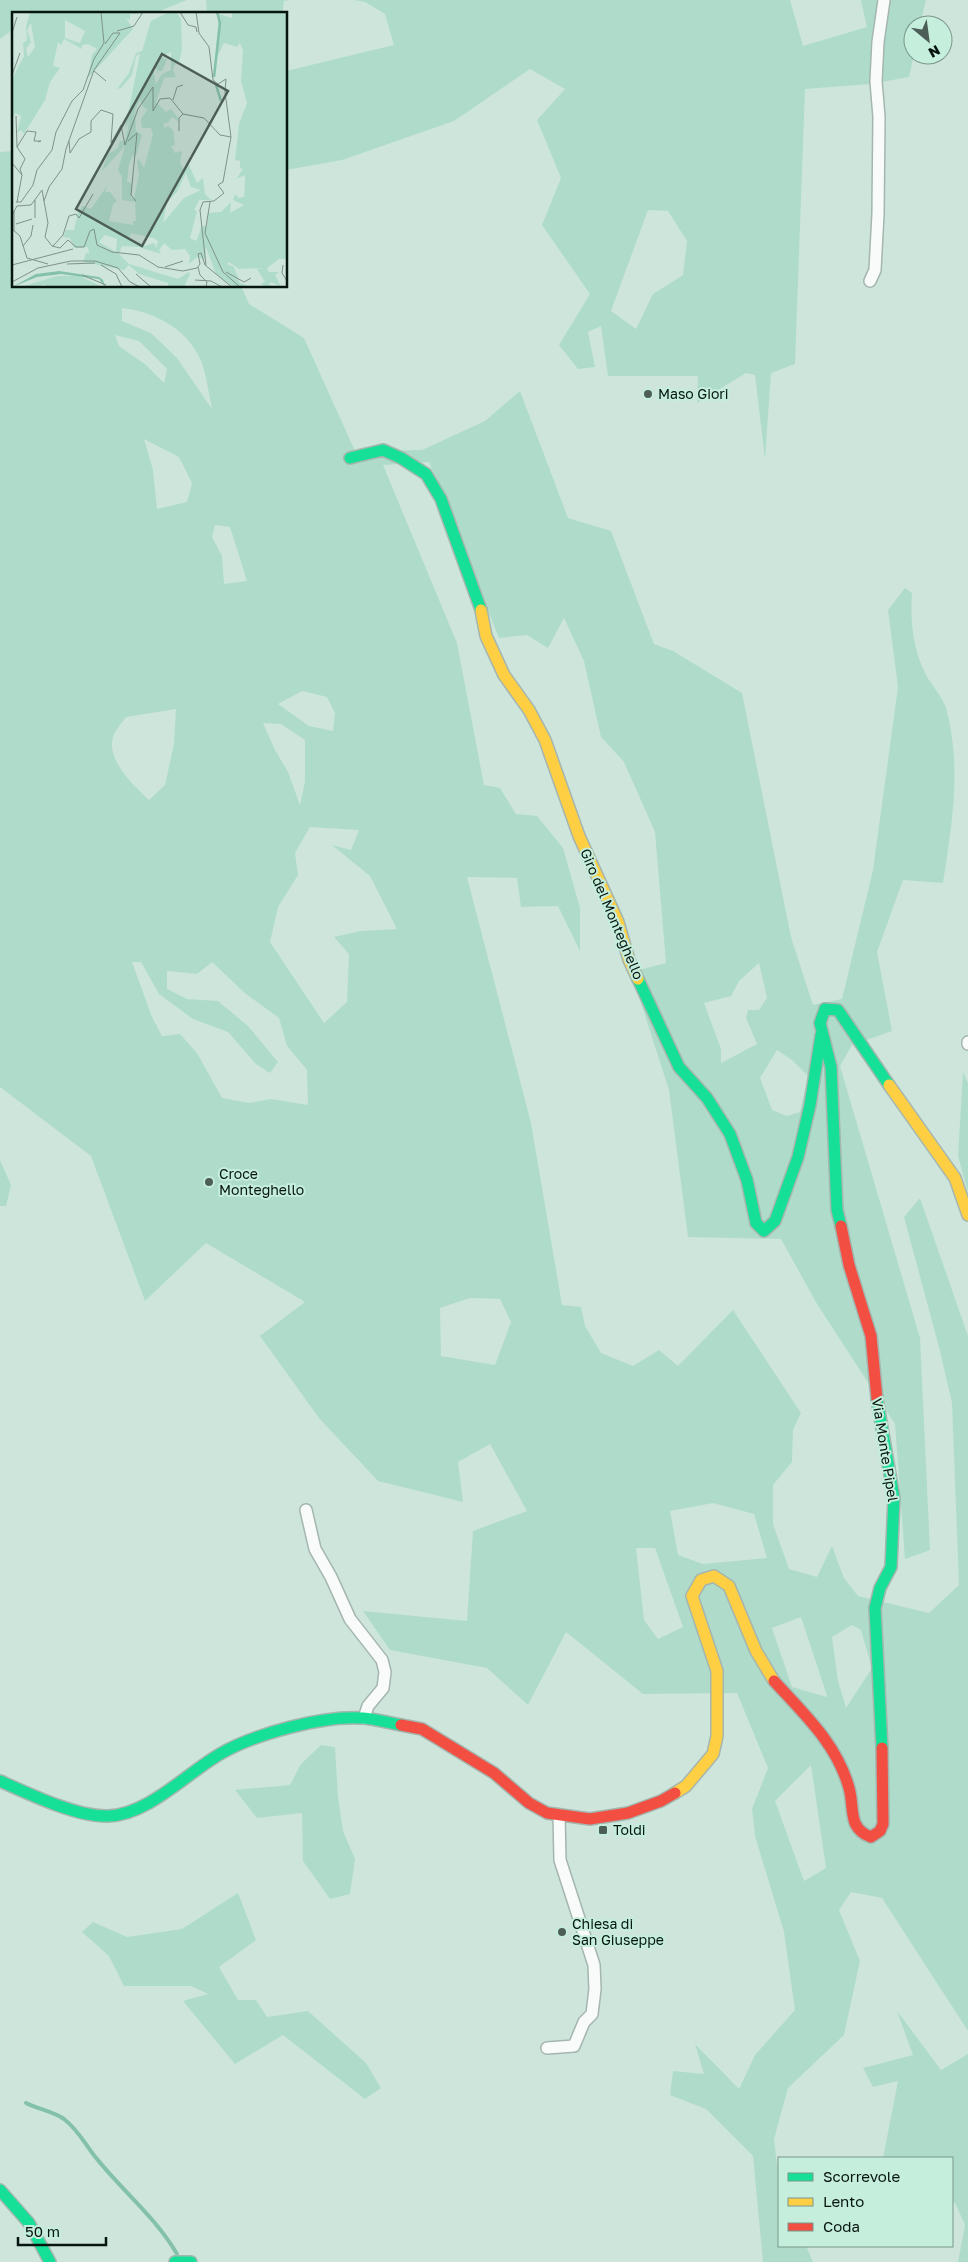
<svg xmlns="http://www.w3.org/2000/svg" width="968" height="2262" font-family="'Golos Text',sans-serif">
<style>
.green{fill:#afdcca;fill-rule:evenodd}
.lines{fill:none;stroke-linecap:round;stroke-linejoin:round}
.stream{stroke:#84c1aa;stroke-width:4}
.street-casing{stroke:#a4b6af;stroke-width:14}
.fast-casing{stroke:#a4b6af;stroke-width:14}
.slow-casing{stroke:#a4b6af;stroke-width:14}
.jam-casing{stroke:#a4b6af;stroke-width:14}
.street{stroke:#f8fbfa;stroke-width:11}
.fast{stroke:#16e098;stroke-width:11}
.slow{stroke:#ffcf43;stroke-width:11}
.jam{stroke:#f24e42;stroke-width:11}
.poi-dot{fill:#4c5e57;stroke:#c5eedd;stroke-width:2}
.labels{text-anchor:middle;stroke-width:4;stroke-linejoin:round;paint-order:stroke}
.poi-label{font-size:14px;fill:#06150f;stroke:#c5eedd;text-anchor:start}
.street-label{font-size:14px;fill:#06150f;stroke:#c5eedd}
.inset-river{fill:none;stroke:#84c1aa;stroke-width:2.5}
.inset-road{fill:none;stroke:#7e928a;stroke-width:1}
.view{fill:#4c5e57;fill-opacity:0.15;stroke:#4c5e57;stroke-width:2.5}
.inset-edge{fill:none;stroke:#06150f;stroke-width:2.5}
</style>
<rect width="100%" height="100%" fill="#cee5dc"/>
<!-- green -->
<path class="green" d="M 0,0 L 187,0 L 152,14 L 14,14 L 14,29 L 0,39 Z
M 206,0 L 289,0 L 284,1 L 282,14 L 207,14 Z
M 354,0 L 790,0 L 803,46 L 867,27 L 861,0 L 926,0 L 920,25 L 913,25 L 914,55 L 909,77 L 871,84 L 805,89 L 795,364 L 771,373 L 765,459 L 755,375 L 746,373 L 697,403 L 698,376 L 608,376 L 601,326 L 588,332 L 595,367 L 578,369 L 559,345 L 590,294 L 542,225 L 561,178 L 537,120 L 565,89 L 530,69 L 454,121 L 342,160 L 286,170 L 286,71 L 394,45 L 385,14 L 365,2 ZM 648,210 L 668,211 L 687,241 L 683,275 L 653,294 L 636,329 L 611,311 Z
M 14,151 L 14,286 L 241,286 L 249,304 L 304,338 L 355,451 L 422,450 L 485,421 L 520,391 L 568,518 L 611,531 L 654,644 L 673,651 L 742,693 L 791,937 L 813,1005 L 842,999 L 873,870 L 898,687 L 888,610 L 905,588 L 912,593 C 910,622 913,649 926,675 C 932,686 942,696 946,708 C 962,766 952,824 943,883 L 903,880 L 877,952 L 892,1031 L 852,1045 L 840,1066 L 920,1338 L 930,1550 L 905,1559 L 895,1424 L 817,1304 L 781,1239 L 688,1237 L 669,1090 L 631,972 L 666,963 L 655,832 L 624,762 L 601,737 L 584,661 L 564,618 L 548,648 L 527,635 L 499,638 L 429,462 L 383,465 L 457,643 L 484,785 L 500,788 L 516,814 L 537,816 L 563,848 L 580,908 L 580,951 L 558,906 L 521,907 L 517,878 L 467,877 L 531,1123 L 562,1305 L 581,1307 L 585,1326 L 601,1353 L 633,1366 L 659,1350 L 678,1366 L 733,1310 L 801,1413 L 793,1430 L 792,1462 L 773,1485 L 773,1524 L 789,1569 L 817,1577 L 832,1546 L 844,1578 L 858,1596 L 929,1613 L 959,1585 L 952,1403 L 940,1351 L 904,1217 L 920,1198 L 968,1336 L 968,2031 L 882,1898 L 851,1892 L 839,1910 L 860,1961 L 844,2035 L 788,2088 L 774,2139 L 779,2182 L 779,2246 L 806,2246 L 813,2262 L 763,2262 L 753,2156 L 706,2109 L 670,2095 L 673,2071 L 704,2074 L 695,2044 L 739,2089 L 755,2055 L 795,2010 L 784,1932 L 755,1836 L 752,1809 L 768,1768 L 737,1693 L 643,1694 L 566,1632 L 528,1705 L 487,1668 L 390,1650 L 363,1611 L 467,1621 L 473,1531 L 527,1511 L 490,1444 L 458,1462 L 463,1502 L 378,1481 L 319,1418 L 260,1336 L 305,1302 L 206,1243 L 145,1301 L 91,1156 L 0,1087 L 0,152 ZM 122,308 C 157,312 191,331 203,366 C 207,380 209,395 212,409 L 177,358 L 151,333 L 122,321 ZM 115,335 L 139,341 L 167,369 L 164,383 L 146,365 L 119,346 ZM 144,439 L 179,457 L 192,483 L 187,502 L 157,509 L 153,470 ZM 215,525 L 230,527 L 247,581 L 224,584 L 222,556 L 212,537 ZM 302,691 L 327,697 L 335,713 L 333,731 L 309,726 L 278,704 ZM 176,709 L 174,744 L 165,785 L 149,800 C 134,786 106,760 113,737 C 115,730 122,723 126,717 ZM 263,723 L 281,724 L 305,740 L 305,782 L 300,805 L 288,772 L 275,750 ZM 310,827 L 359,830 L 351,850 L 332,845 L 370,876 L 397,929 L 361,931 L 334,937 L 349,954 L 347,1002 L 324,1023 L 270,942 L 278,907 L 298,875 L 295,853 ZM 132,962 L 141,962 L 159,994 L 193,1019 L 228,1032 L 256,1064 L 270,1073 L 278,1062 L 248,1026 L 218,1001 L 187,999 L 167,989 L 167,971 L 197,974 L 212,962 L 246,994 L 279,1018 L 287,1046 L 307,1070 L 308,1105 L 271,1099 L 249,1103 L 222,1098 L 197,1053 L 180,1034 L 162,1036 L 152,1017 ZM 759,963 L 767,998 L 759,1010 L 748,1010 L 746,1018 L 757,1044 L 721,1063 L 721,1049 L 704,1003 L 731,996 L 739,981 ZM 777,1050 L 792,1060 L 808,1076 L 800,1112 L 787,1116 L 772,1110 L 760,1078 ZM 470,1298 L 500,1299 L 511,1322 L 495,1365 L 441,1356 L 440,1308 ZM 713,1503 L 754,1514 L 767,1558 L 703,1564 L 678,1555 L 670,1511 ZM 636,1548 L 655,1548 L 683,1627 L 658,1639 L 644,1620 ZM 801,1617 L 827,1696 L 827,1697 L 792,1687 L 772,1628 ZM 852,1625 L 861,1630 L 872,1668 L 846,1708 L 838,1681 L 832,1637 ZM 811,1765 L 826,1868 L 804,1881 L 775,1801 Z
M 963,1072 L 968,1083 L 968,1192 L 958,1156 Z
M 0,1160 L 11,1185 L 6,1206 L 0,1206 Z
M 321,1745 L 335,1747 L 338,1797 L 343,1831 L 355,1859 L 350,1894 L 330,1899 L 303,1861 L 302,1813 L 257,1818 L 235,1790 L 290,1785 L 301,1764 Z
M 238,1893 L 256,1940 L 219,1967 L 238,2000 L 256,2000 L 267,2017 L 308,2011 L 366,2063 L 381,2088 L 365,2099 L 283,2035 L 235,2064 L 183,2001 L 208,1994 L 191,1986 L 124,1986 L 109,1956 L 82,1932 L 93,1922 L 127,1937 L 182,1929 Z
M 897,2011 L 941,2070 L 968,2054 L 968,2262 L 958,2262 L 965,2225 L 955,2203 L 952,2202 L 952,2158 L 883,2158 L 898,2081 L 873,2087 L 863,2068 L 913,2055 Z"/>
<g class="lines">
<!-- stream -->
<path class="stream" d="M 26,2103 C 38,2109 54,2112 64,2119 C 77,2129 84,2142 93,2154 C 120,2189 155,2216 177,2254"/>
<!-- street casing -->
<g class="street-casing">
<path id="street" d="M 870,281 L 875,270 L 878,214 L 879,117 L 876,81 L 878,42 L 884,0
M 968,1042 L 968,1044
M 306,1510 L 315,1549 L 331,1577 L 350,1619 L 382,1660 L 385,1672 L 383,1688 L 368,1706 L 364,1718
M 547,2048 L 574,2046 L 584,2022 L 592,2014 L 595,1989 L 594,1965 L 560,1860 L 559,1815"/>
</g>
<!-- fast casing -->
<g class="fast-casing">
<path id="fast" d="M 350,458 L 383,450 L 401,458 L 426,474 L 441,499 L 481,610
M 638,979 L 679,1067 L 707,1098 L 730,1134 L 747,1180 L 756,1223 L 764,1231 L 775,1221 L 798,1157 L 810,1105 L 821,1035
M 841,1226 L 837,1210 L 831,1067 L 820,1023 L 825,1009 L 838,1010 L 889,1085
M 877,1399 L 894,1498 L 891,1567 L 880,1588 L 875,1608 L 882,1748
M 0,1781 C 29,1794 77,1817 108,1816 C 148,1815 187,1773 220,1754 C 254,1734 324,1715 363,1718 C 376,1719 389,1723 401,1725
M 0,2190 L 29,2223 L 50,2262
M 175,2262 L 191,2262"/>
</g>
<!-- slow casing -->
<g class="slow-casing">
<path id="slow" d="M 481,610 L 486,636 L 504,675 L 529,710 L 545,740 L 579,836 L 618,922 L 629,960 L 638,979
M 889,1085 L 955,1178 L 968,1215
M 675,1793 L 686,1786 L 713,1754 L 717,1736 L 717,1671 L 692,1596 L 701,1580 L 714,1576 L 729,1586 L 756,1651 L 774,1681"/>
</g>
<!-- jam casing -->
<g class="jam-casing">
<path id="jam" d="M 841,1226 L 849,1265 L 871,1336 L 877,1399
M 774,1681 C 804,1714 837,1744 849,1788 C 855,1809 847,1828 871,1837 L 880,1831 L 883,1824 L 882,1748
M 401,1725 L 422,1729 L 494,1773 L 529,1803 L 547,1813 L 590,1819 L 628,1813 L 661,1801 L 675,1793"/>
</g>
<!-- street -->
<use href="#street" class="street"/>
<!-- fast -->
<use href="#fast" class="fast"/>
<!-- slow -->
<use href="#slow" class="slow"/>
<!-- jam -->
<use href="#jam" class="jam"/>
</g>
<!-- markers -->
<g class="poi-dot">
<circle cx="648" cy="394" r="5"/>
<circle cx="209" cy="1182" r="5"/>
<rect x="598" y="1825" width="10" height="10" rx="2.5"/>
<circle cx="562" cy="1932" r="5"/>
</g>
<g class="labels">
<!-- poi labels -->
<g class="poi-label">
<text x="658" y="399">Maso Giori</text>
<text x="219" y="1179">Croce<tspan x="219" dy="16">Monteghello</tspan></text>
<text x="613" y="1835">Toldi</text>
<text x="572" y="1929">Chiesa di<tspan x="572" dy="16">San Giuseppe</tspan></text>
</g>
<!-- street labels -->
<g class="street-label">
<text transform="translate(612 914) rotate(67)" y="5">Giro del Monteghello</text>
<text transform="translate(885 1450) rotate(81)" y="5">Via Monte Pipel</text>
</g>
</g>
<!-- overview -->
<g transform="translate(12 12)">
<rect width="275" height="275" fill="#cee5dc"/>
<path d="M 18,0 L 126,0 L 127,2 L 118,2 L 118,8 L 114,6 L 121,17 L 76,66 L 80,43 L 85,37 L 76,32 L 70,33 L 70,37 L 52,27 L 49,33 L 46,30 L 41,54 L 48,56 L 38,70 L 33,88 L 12,122 L 9,118 L 5,121 L 9,104 L 3,101 L 0,109 L 0,67 L 12,44 L 11,31 L 15,28 L 14,15 ZM 53,8 L 73,19 L 68,31 L 53,26 ZM 19,11 L 23,35 L 16,45 L 14,37 L 19,30 L 15,18 ZM 157,0 L 164,0 L 169,7 L 170,37 L 167,51 L 164,50 L 161,58 L 164,65 L 152,66 L 144,90 L 154,100 L 159,97 L 166,106 L 167,110 L 160,105 L 156,111 L 152,111 L 152,116 L 156,114 L 161,118 L 163,133 L 159,134 L 163,141 L 170,139 L 168,151 L 172,159 L 176,151 L 185,171 L 191,166 L 193,182 L 199,188 L 187,188 L 182,198 L 185,199 L 178,226 L 184,229 L 190,214 L 195,214 L 196,201 L 209,200 L 219,190 L 218,201 L 232,193 L 221,188 L 223,182 L 227,186 L 232,185 L 233,170 L 233,163 L 224,167 L 231,157 L 228,156 L 228,149 L 223,148 L 227,112 L 235,91 L 229,69 L 231,39 L 228,31 L 225,35 L 212,31 L 203,49 L 207,2 L 220,6 L 220,0 L 275,0 L 275,247 L 267,247 L 255,256 L 257,260 L 267,260 L 263,263 L 269,275 L 259,270 L 257,272 L 260,275 L 252,275 L 249,271 L 253,270 L 245,257 L 252,256 L 227,257 L 217,250 L 215,252 L 222,255 L 228,271 L 238,275 L 222,275 L 204,262 L 194,235 L 193,247 L 185,245 L 177,252 L 178,244 L 173,237 L 160,238 L 152,231 L 147,238 L 149,242 L 127,235 L 110,234 L 107,242 L 117,252 L 166,267 L 177,260 L 178,262 L 172,275 L 156,275 L 156,271 L 127,262 L 117,253 L 112,258 L 71,250 L 74,241 L 77,241 L 76,235 L 62,236 L 58,226 L 51,225 L 54,218 L 62,218 L 66,200 L 71,194 L 79,197 L 95,174 L 93,180 L 98,180 L 105,189 L 101,192 L 97,209 L 121,213 L 121,209 L 124,209 L 123,190 L 110,188 L 110,165 L 106,158 L 113,134 L 90,159 L 96,142 L 106,136 L 108,129 L 113,129 L 118,107 L 128,93 L 123,102 L 124,119 L 130,123 L 124,144 L 121,143 L 117,152 L 115,170 L 120,171 L 119,186 L 122,187 L 127,162 L 125,150 L 127,147 L 132,156 L 141,123 L 139,116 L 130,116 L 129,107 L 136,97 L 132,96 L 128,88 L 113,117 L 128,42 L 124,44 L 120,63 L 109,76 L 105,77 L 117,61 L 124,41 L 130,39 L 139,9 ZM 159,40 L 159,58 L 150,62 L 144,72 L 141,57 L 145,57 L 145,62 L 146,59 L 150,59 L 155,48 L 149,45 ZM 174,161 L 179,175 L 189,178 L 172,186 L 151,211 L 155,190 L 165,180 ZM 119,221 L 141,226 L 146,229 L 144,236 L 142,231 L 133,234 L 116,227 ZM 93,223 L 105,227 L 104,240 L 87,230 ZM 45,264 L 68,264 L 90,275 L 34,275 L 32,272 L 28,275 L 9,275 Z" fill="#afdcca" fill-rule="evenodd"/>
<path d="M 47,259 L 87,265 L 91,268 L 93,275 L 87,267 L 49,262 L 25,265 L 0,275 L 24,262 Z" fill="#84c1aa"/>
<path class="inset-river" d="M 202,65 L 208,11 L 205,0M 204,73 L 209,89"/>
<path class="inset-road" d="M 89,0 L 92,31M 168,0 L 176,13 L 184,15 L 185,20M 184,0 L 187,21 L 197,35 L 201,68 L 206,72 L 214,67 L 213,80 L 219,125M 105,19 L 122,14 L 131,0M 0,21 L 5,5M 82,59 L 94,69M 0,63 L 8,41M 161,88 L 165,75 L 171,73M 4,104 L 5,135M 167,119 L 167,106 L 171,102M 57,129 L 58,141 L 67,127 L 79,120 L 79,109 L 89,98 L 101,102 L 99,131 L 109,113 L 113,133 L 126,97 L 141,75 L 141,99 L 148,87 L 158,86 L 171,102 L 192,106 L 208,123 L 219,125M 116,129 L 125,121 L 119,183 L 124,189M 0,151 L 10,163 L 5,190M 10,163 L 8,157 L 13,147 L 5,135 L 15,119 L 24,120 L 22,129 L 29,129 L 26,130M 32,189 L 37,175 L 50,157 L 54,137 L 82,58 L 108,21 L 101,21 L 93,32M 4,190 L 9,190 L 21,173 L 25,158 L 40,138 L 44,120 L 60,89 L 71,78 L 82,47 L 92,31M 198,190 L 193,221 L 211,260 L 228,275M 0,203 L 5,194 L 19,193 L 30,178 L 36,211 L 33,225 L 40,234 L 48,236 L 56,228 L 64,235 L 72,235 L 78,219 L 82,217 L 85,233 L 100,240 L 127,243 L 146,255 L 171,259 L 185,256 L 188,252 L 186,242 L 189,241 L 193,253 L 220,275M 23,206 L 23,188M 4,212 L 20,207M 0,217 L 8,224 L 15,246 L 36,252M 2,219 L 2,199M 11,234 L 19,224 L 21,213M 41,234 L 51,223 L 57,204 L 64,202 L 67,206 L 81,182M 55,252 L 83,251M 0,253 L 61,237M 89,253 L 104,262 L 110,275M 194,253 L 188,198 L 191,190 L 202,189 L 212,181 L 206,173 L 211,170 L 219,125M 271,253 L 270,261 L 275,269M 153,255 L 171,249M 186,255 L 188,263 L 195,270 L 194,275M 214,260 L 232,270 L 239,266M 124,262 L 139,275M 70,263 L 94,273M 183,268 L 199,269 L 210,275M 0,270 L 26,256 L 59,249 L 83,249 L 106,256 L 118,270 L 128,275"/>
<path class="view" d="M 150,42 L 216,79 L 130,234 L 64,197 Z"/>
<rect width="275" height="275" class="inset-edge"/>
</g>
<!-- legend -->
<rect x="778" y="2157" width="175" height="90" fill="#c5eedd" stroke="#79978b"/>
<rect x="788" y="2173" width="25" height="8" fill="#16e098" stroke="#79978b"/>
<text x="823" y="2182" font-size="15" fill="#06150f">Scorrevole</text>
<rect x="788" y="2198" width="25" height="8" fill="#ffcf43" stroke="#79978b"/>
<text x="823" y="2207" font-size="15" fill="#06150f">Lento</text>
<rect x="788" y="2223" width="25" height="8" fill="#f24e42" stroke="#79978b"/>
<text x="823" y="2232" font-size="15" fill="#06150f">Coda</text>
<!-- north arrow -->
<g transform="translate(928 40) rotate(151)"><circle r="24" fill="#c5eedd" stroke="#79978b"/>
<path d="M0-4L9 19L0 12L-9 19Z" fill="#4c5e57"/>
<text y="-8" font-size="14" font-weight="bold" text-anchor="middle" fill="#06150f">N</text>
</g>
<!-- scale -->
<path d="M18 2237v8h88v-8" fill="none" stroke="#06150f" stroke-width="2.5"/>
<text x="25" y="2237" font-size="15" fill="#06150f" stroke="#c5eedd" stroke-width="4" paint-order="stroke">50 m</text>
</svg>
